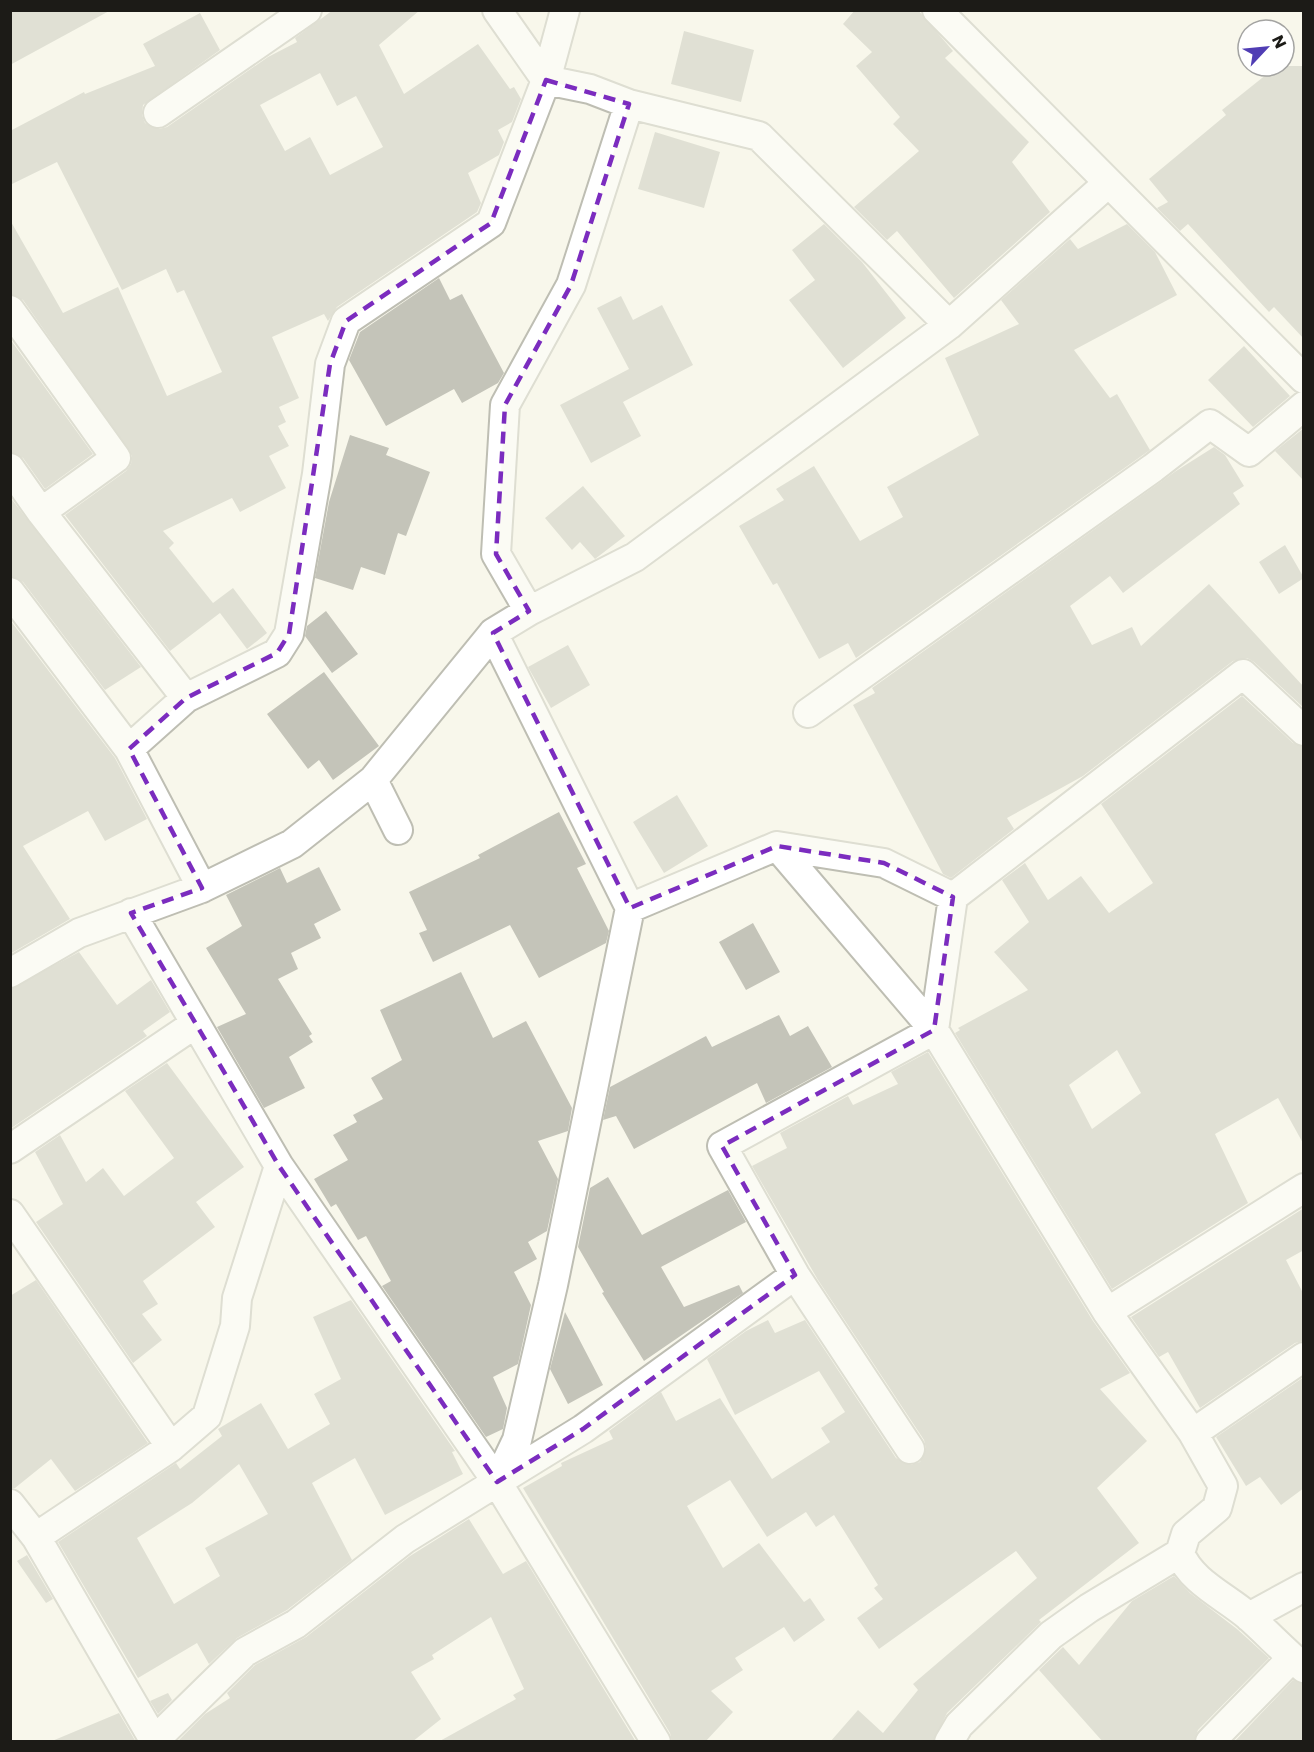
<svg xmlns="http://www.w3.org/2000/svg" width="1314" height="1752" font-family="Poppins,sans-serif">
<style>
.building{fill:#c4c4b9;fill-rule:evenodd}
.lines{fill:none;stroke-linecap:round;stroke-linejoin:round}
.minor-casing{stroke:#bebeb3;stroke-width:32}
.minor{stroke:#fff;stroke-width:28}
.marked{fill:none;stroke:#7b2cbf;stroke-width:4.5;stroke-dasharray:12 8;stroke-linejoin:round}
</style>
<rect width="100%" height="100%" fill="#f8f7eb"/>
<!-- building -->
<path class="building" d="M 10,10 L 111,10 L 10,65 Z
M 333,10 L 420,10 L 379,45 L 404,94 L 478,44 L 510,89 L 514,87 L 521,99 L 512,122 L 498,130 L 504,142 L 499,155 L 468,173 L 481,203 L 477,212 L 337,307 L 328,321 L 324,314 L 272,337 L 299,398 L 279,407 L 286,422 L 278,426 L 289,446 L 269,456 L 286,488 L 240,512 L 232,498 L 163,531 L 174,543 L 169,548 L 213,603 L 233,588 L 267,633 L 247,649 L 220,613 L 170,651 L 65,515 L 126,471 L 131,464 L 132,456 L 23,300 L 10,294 L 10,220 L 63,313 L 118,287 L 167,396 L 222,372 L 184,290 L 177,293 L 166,269 L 122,290 L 57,162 L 10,185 L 10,131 L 84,92 L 85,94 L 155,66 L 143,44 L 200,13 L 220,50 L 143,105 L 142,115 L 145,123 L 159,129 L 167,127 L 268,57 L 297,42 L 295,38 ZM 320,73 L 337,106 L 356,96 L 383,147 L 330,175 L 310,137 L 285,151 L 260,105 Z
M 855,10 L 918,10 L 953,51 L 945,58 L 1029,142 L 1012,162 L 1050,212 L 954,298 L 897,231 L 887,240 L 854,207 L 919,151 L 893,124 L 900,117 L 856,66 L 872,52 L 843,24 Z
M 684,31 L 754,50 L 741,102 L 671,84 Z
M 1277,66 L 1304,66 L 1304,339 L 1274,307 L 1269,312 L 1188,224 L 1180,231 L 1157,208 L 1168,202 L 1149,179 L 1226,115 L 1222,110 Z
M 655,132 L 720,152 L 704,208 L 638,189 Z
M 824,224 L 862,262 L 906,318 L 843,368 L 789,300 L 815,280 L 792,250 Z
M 1127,224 L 1155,252 L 1177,295 L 1074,350 L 1110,398 L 1117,394 L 1150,450 L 856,658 L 848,643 L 819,659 L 777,583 L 773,585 L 739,526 L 784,500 L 776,489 L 814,466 L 860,541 L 903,517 L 887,487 L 979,435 L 945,358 L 1019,324 L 1001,300 L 1070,239 L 1078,249 Z
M 439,278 L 450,300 L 462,294 L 504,373 L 498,383 L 462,403 L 454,389 L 386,426 L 349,360 L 360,332 Z
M 621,296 L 633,320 L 662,305 L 693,365 L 623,402 L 641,436 L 591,463 L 560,405 L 629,369 L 597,308 Z
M 10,339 L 93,454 L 45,489 L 23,458 L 10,452 Z
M 1244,346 L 1290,396 L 1253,427 L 1208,380 Z
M 1304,428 L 1304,481 L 1275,451 Z
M 350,435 L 389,448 L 386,455 L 430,472 L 406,536 L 398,533 L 385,575 L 361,567 L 353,590 L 315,578 L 329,502 Z
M 1214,447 L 1225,455 L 1244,486 L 1233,493 L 1240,504 L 1123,593 L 1110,576 L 1070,606 L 1092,645 L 1132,627 L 1141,646 L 1209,584 L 1304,687 L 1304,708 L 1254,662 L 1247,658 L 1233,661 L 1083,776 L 1007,818 L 1014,829 L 951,878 L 943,874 L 853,705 L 875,693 L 872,688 L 1176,471 Z
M 583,486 L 625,536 L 595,559 L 580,542 L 572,550 L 545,518 Z
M 10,497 L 141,667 L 105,690 L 23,582 L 10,576 Z
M 1285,545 L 1304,578 L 1279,594 L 1259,562 Z
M 326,611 L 358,654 L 332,673 L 305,636 L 307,626 Z
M 10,620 L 115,758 L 147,819 L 105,841 L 88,811 L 23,846 L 70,919 L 10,954 Z
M 568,645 L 590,685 L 551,708 L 528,667 Z
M 324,672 L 379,746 L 333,780 L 319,760 L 308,769 L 267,714 Z
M 1242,696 L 1293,743 L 1304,747 L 1304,1145 L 1278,1098 L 1215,1134 L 1248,1203 L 1112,1289 L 955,1033 L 960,1030 L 958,1028 L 1028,990 L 994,952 L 1029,922 L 1002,880 L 1025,863 L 1048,900 L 1081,876 L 1109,913 L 1153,883 L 1101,804 ZM 1117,1050 L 1141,1093 L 1092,1129 L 1069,1085 Z
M 677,795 L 708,846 L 664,873 L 633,822 Z
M 559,812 L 586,864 L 577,868 L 609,931 L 606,943 L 539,978 L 510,925 L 433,962 L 419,933 L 427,930 L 409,892 L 480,858 L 478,855 Z
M 319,867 L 341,910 L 314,924 L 321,938 L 291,953 L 298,969 L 278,979 L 312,1034 L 309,1036 L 313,1042 L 289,1057 L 305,1088 L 264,1108 L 217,1027 L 246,1014 L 206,948 L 242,926 L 226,895 L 280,868 L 287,883 Z
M 753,923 L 780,972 L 746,990 L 719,942 Z
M 79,952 L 117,1005 L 151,980 L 170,1012 L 143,1031 L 147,1036 L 10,1129 L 10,989 Z
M 461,972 L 493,1038 L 526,1021 L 572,1108 L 568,1131 L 538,1141 L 558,1179 L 547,1231 L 528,1242 L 537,1259 L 514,1272 L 531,1305 L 518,1364 L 493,1377 L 507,1408 L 503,1429 L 486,1437 L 382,1286 L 391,1281 L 366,1236 L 358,1240 L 336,1204 L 331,1207 L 314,1179 L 348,1160 L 333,1135 L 357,1122 L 353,1115 L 383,1099 L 371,1078 L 402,1060 L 380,1010 Z
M 779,1015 L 790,1036 L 808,1026 L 832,1067 L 766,1103 L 757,1083 L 634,1149 L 616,1116 L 603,1120 L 610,1087 L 706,1036 L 712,1047 Z
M 928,1052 L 1093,1321 L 1130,1373 L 1100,1389 L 1147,1441 L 1097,1488 L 1139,1543 L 1039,1620 L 1041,1622 L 947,1713 L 933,1742 L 830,1742 L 858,1710 L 883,1733 L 918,1690 L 913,1684 L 1037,1578 L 1016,1551 L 879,1649 L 857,1618 L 883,1599 L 874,1588 L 878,1585 L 834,1515 L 816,1527 L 806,1512 L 767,1537 L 730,1480 L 687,1506 L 723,1568 L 759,1543 L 804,1602 L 810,1598 L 825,1620 L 794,1642 L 784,1627 L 735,1658 L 743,1670 L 711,1691 L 733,1712 L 705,1742 L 672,1742 L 670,1733 L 523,1488 L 562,1466 L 561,1463 L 613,1439 L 609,1431 L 661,1392 L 676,1421 L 720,1398 L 772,1479 L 830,1442 L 821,1428 L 845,1412 L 819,1371 L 735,1415 L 707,1359 L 746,1331 L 768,1320 L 775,1333 L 805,1320 L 896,1458 L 910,1465 L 920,1462 L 926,1449 L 924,1440 L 818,1280 L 752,1166 L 787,1148 L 780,1133 L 848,1096 L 853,1105 L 898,1084 L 891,1072 Z
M 167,1063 L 244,1167 L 196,1202 L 215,1227 L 143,1281 L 158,1304 L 142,1314 L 162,1340 L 133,1363 L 36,1222 L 63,1204 L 35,1152 L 60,1135 L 86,1182 L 103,1168 L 124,1196 L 174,1158 L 125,1091 Z
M 608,1177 L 642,1235 L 728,1190 L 746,1222 L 661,1267 L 684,1307 L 739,1285 L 743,1293 L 644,1361 L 602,1293 L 604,1292 L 578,1247 L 590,1188 Z
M 1304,1208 L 1304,1250 L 1286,1260 L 1304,1295 L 1304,1341 L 1295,1343 L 1200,1408 L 1168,1352 L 1159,1357 L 1131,1317 Z
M 36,1280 L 148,1443 L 75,1491 L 51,1459 L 15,1488 L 10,1488 L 10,1296 Z
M 351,1300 L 455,1451 L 452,1452 L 463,1474 L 385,1515 L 355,1458 L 312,1483 L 352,1560 L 287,1610 L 237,1638 L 209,1664 L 197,1643 L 138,1678 L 58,1542 L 176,1463 L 180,1469 L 222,1436 L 218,1429 L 261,1403 L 288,1449 L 330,1424 L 314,1394 L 341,1379 L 313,1317 ZM 239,1464 L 268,1514 L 205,1548 L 220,1576 L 174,1604 L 137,1538 L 192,1503 Z
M 565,1312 L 603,1385 L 568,1404 L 550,1369 Z
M 1304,1377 L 1304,1488 L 1281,1505 L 1260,1477 L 1246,1486 L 1216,1437 Z
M 469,1519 L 503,1574 L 526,1561 L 636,1742 L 438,1742 L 516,1699 L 513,1695 L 524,1689 L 491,1617 L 432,1655 L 434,1659 L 411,1672 L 441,1719 L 412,1742 L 177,1742 L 205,1714 L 230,1698 L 227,1693 L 255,1665 L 306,1637 L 410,1556 Z
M 27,1555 L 53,1599 L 46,1603 L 17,1561 Z
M 1174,1576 L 1190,1593 L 1237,1629 L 1269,1658 L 1198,1730 L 1194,1742 L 1103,1742 L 1039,1670 L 1063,1647 L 1079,1665 L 1132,1601 Z
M 1293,1680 L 1304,1684 L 1304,1742 L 1234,1742 Z
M 168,1693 L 172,1700 L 158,1714 L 150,1701 Z
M 119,1713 L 136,1742 L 52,1742 L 52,1741 Z"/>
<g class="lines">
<!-- minor casing -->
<g class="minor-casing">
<path id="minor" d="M 497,10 L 546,80 L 565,10
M 937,10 L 1304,379
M 158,113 L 307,10
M 10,310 L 116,458 L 41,512
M 10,468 L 41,512 L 186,698
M 10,592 L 129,749 L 202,888
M 529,611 L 496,554 L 505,405 L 571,285 L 629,104
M 493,633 L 630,908 L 553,1285 L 517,1440 L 497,1482 L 583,1429 L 795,1275
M 808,713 L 1153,468 L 1210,424 L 1249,452 L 1304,406
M 129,749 L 186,698 L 277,653 L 289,634 L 317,474 L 330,364 L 346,321 L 491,223 L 546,80 L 590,89 L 629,104 L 759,136 L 949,325
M 373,780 L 398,830
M 777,846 L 884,863 L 953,897
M 630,908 L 777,846 L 934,1030 L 1107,1312 L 1193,1433
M 10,973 L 79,933 L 202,888 L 292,844 L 373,780 L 493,633 L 529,611 L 635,557 L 949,325 L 1107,184
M 10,1149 L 195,1024
M 279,1166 L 497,1482
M 10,1214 L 171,1447
M 1107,1312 L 1304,1188
M 910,1449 L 795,1275 L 722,1146 L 934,1030 L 953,897 L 1243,674 L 1304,731
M 10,1504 L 36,1537 L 154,1740
M 36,1537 L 171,1447 L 207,1416 L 235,1326 L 237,1298 L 279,1166 L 131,913
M 1180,1553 C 1190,1581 1226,1597 1248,1616 C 1267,1633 1284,1651 1304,1668
M 1249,1617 L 1304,1587
M 153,1742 L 245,1652 L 296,1624 L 405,1539 L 497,1482 L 656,1742
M 949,1742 L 959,1725 L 1051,1635 L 1089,1608 L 1180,1553 L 1186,1534 L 1217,1508 L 1223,1486 L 1193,1433 L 1304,1357
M 1210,1742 L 1292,1658"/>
</g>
<!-- minor -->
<use href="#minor" class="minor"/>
</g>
<!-- marked area -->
<path d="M0 0H1314V1752H0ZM 546,80 L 629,104 L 571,285 L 505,405 L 496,554 L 529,611 L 493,633 L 630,908 L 777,846 L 884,863 L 953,897 L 934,1030 L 722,1146 L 795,1275 L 583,1429 L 497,1482 L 279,1166 L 131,913 L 202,888 L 129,749 L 186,698 L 277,653 L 289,634 L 330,364 L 346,321 L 491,223 Z" fill="#f8f7eb" fill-opacity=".55" fill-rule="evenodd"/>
<path class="marked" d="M 546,80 L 629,104 L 571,285 L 505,405 L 496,554 L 529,611 L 493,633 L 630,908 L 777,846 L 884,863 L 953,897 L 934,1030 L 722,1146 L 795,1275 L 583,1429 L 497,1482 L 279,1166 L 131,913 L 202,888 L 129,749 L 186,698 L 277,653 L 289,634 L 330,364 L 346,321 L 491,223 Z"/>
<!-- border -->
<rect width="1314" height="1752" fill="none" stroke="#1c1b17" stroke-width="24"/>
<!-- north arrow -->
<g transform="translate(1266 48) rotate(64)"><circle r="28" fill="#ffffff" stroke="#a4a4a2" stroke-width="1.5"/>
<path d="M0-4.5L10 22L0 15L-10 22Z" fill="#503db4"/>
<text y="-9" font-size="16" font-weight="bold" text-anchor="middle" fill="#1c1b17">N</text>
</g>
</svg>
